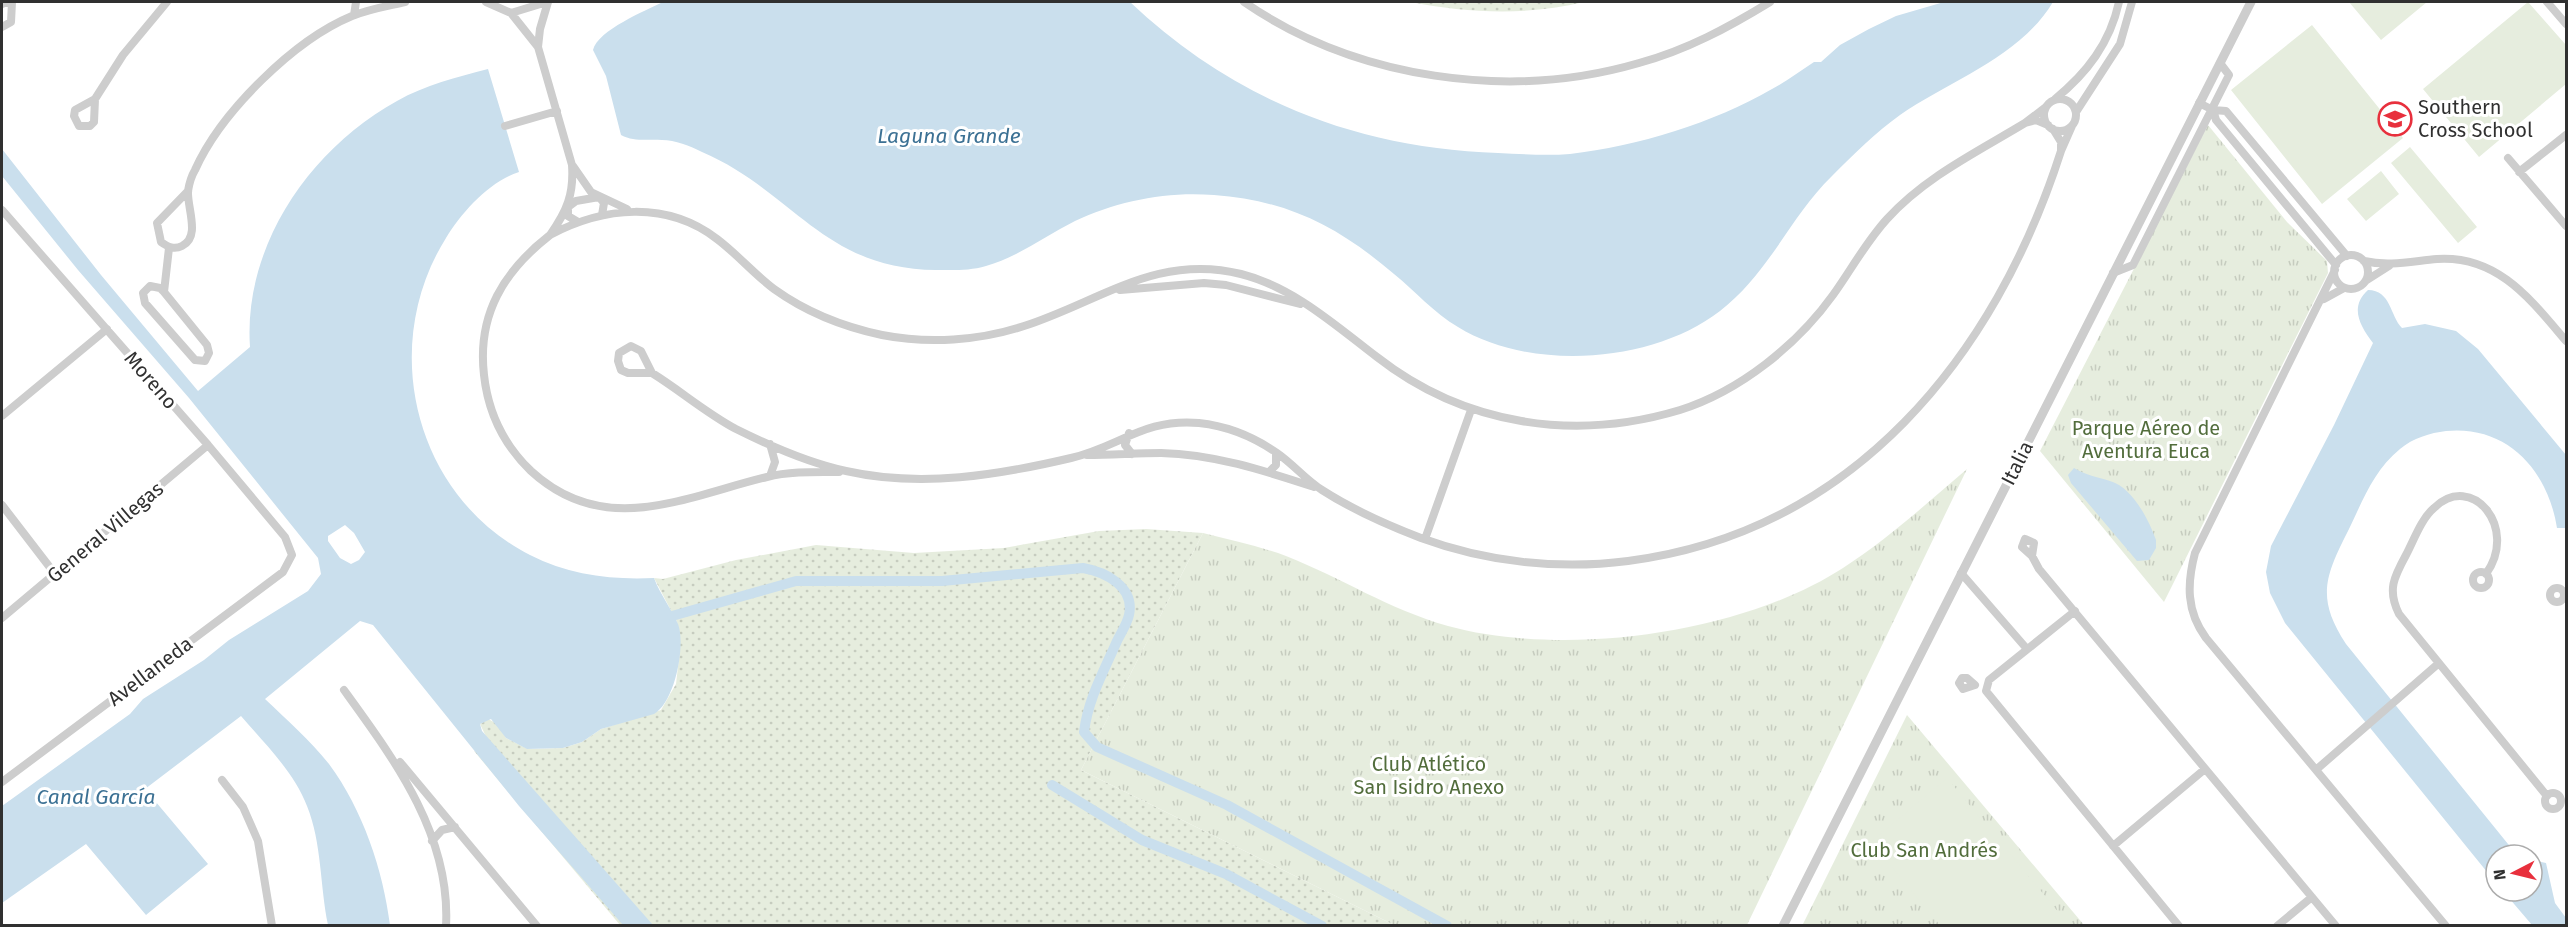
<svg xmlns="http://www.w3.org/2000/svg" width="2568" height="927" font-family="'Fira Sans',sans-serif">
<style>
.grass{fill:url(#grass-dots)}
.park{fill:url(#park-tufts)}
.pitch{fill:#e6edde}
.water{fill:#cadfed;fill-rule:evenodd}
.lines{fill:none;stroke-linecap:round;stroke-linejoin:round}
.canal{stroke:#cadfed;stroke-width:10}
.minor{stroke:#cdcdcd;stroke-width:8}
.tertiary{stroke:#cdcdcd;stroke-width:9}
.labels{text-anchor:middle;stroke-width:6;stroke-linejoin:round;paint-order:stroke}
.poi-label{font-size:20px;fill:#303030;stroke:#fff;text-anchor:start}
.street-label{font-size:20px;fill:#303030;stroke:#fff}
.park-label{font-size:20px;fill:#526d3c;stroke:#fff}
.water-label{font-size:21px;font-style:italic;fill:#3c7194;stroke:#fff}
</style>
<defs>
<pattern id="grass-dots" width="8" height="8" patternUnits="userSpaceOnUse" patternTransform="scale(1.5)"><rect width="8" height="8" fill="#e6edde"/><path d="M2 2h.1M6 6h.1" fill="none" stroke="#c6ccbf" stroke-width="1.8" stroke-linecap="round"/></pattern>
<pattern id="park-tufts" width="24" height="20" patternUnits="userSpaceOnUse" patternTransform="scale(1.5)"><rect width="24" height="20" fill="#e6edde"/><path d="M3 7l-1-3M5 7V3M7 7l1-3M15 17l-1-3M17 17v-4M19 17l1-3" fill="none" stroke="#c6ccbf"/></pattern>
</defs>
<rect width="100%" height="100%" fill="#fff"/>
<!-- grass -->
<path class="grass" d="M 1410,2 L 1584,2 C 1526,16 1468,13 1410,2 Z
M 1146,529 L 1203,533 L 1081,770 L 1394,925 L 620,925 L 474,751 L 479,752 L 491,747 L 480,724 L 488,719 L 498,724 L 506,738 L 528,749 L 563,748 L 582,742 L 601,729 L 661,710 L 676,684 L 680,649 L 677,622 L 654,578 L 663,579 L 736,560 L 816,545 L 914,553 L 1004,548 L 1099,531 Z"/>
<!-- park -->
<path class="park" d="M 2208,125 L 2287,222 L 2327,261 L 2328,273 L 2164,602 L 2040,451 Z
M 1967,469 L 1747,925 L 1394,925 L 1081,770 L 1203,533 C 1230,540 1259,546 1286,556 C 1342,578 1388,609 1448,626 C 1565,658 1741,634 1843,568 C 1888,539 1927,503 1967,469 Z
M 1907,715 L 2084,925 L 1802,926 Z"/>
<!-- pitch -->
<path class="pitch" d="M 2349,2 L 2427,2 L 2381,40 Z
M 2528,2 L 2566,45 L 2566,84 L 2479,157 L 2423,89 Z
M 2312,25 L 2403,138 L 2322,204 L 2231,90 Z
M 2410,147 L 2477,227 L 2458,243 L 2391,163 Z
M 2381,171 L 2399,194 L 2366,221 L 2347,199 Z
M 1947,778 L 2060,914 L 2046,925 L 1940,925 L 1871,842 Z"/>
<!-- water -->
<path class="water" d="M 663,2 L 1130,2 C 1234,100 1355,148 1498,153 C 1522,154 1546,156 1570,154 C 1638,146 1713,123 1772,89 C 1787,81 1800,71 1814,62 L 1821,62 L 1840,45 L 1869,29 L 1896,16 L 1944,2 L 2053,2 C 2020,57 1951,80 1900,115 C 1876,132 1853,155 1832,176 C 1789,218 1770,272 1720,311 C 1653,363 1531,372 1458,327 C 1434,313 1415,291 1394,274 C 1339,227 1287,200 1214,195 C 1167,191 1117,201 1075,221 C 1045,236 1018,257 986,266 C 969,271 953,270 936,270 C 823,269 793,191 702,152 C 690,146 675,140 662,140 C 647,139 634,142 621,135 L 606,76 L 593,50 C 598,30 645,11 663,2 Z
M 488,69 L 519,172 C 489,182 462,212 446,238 C 378,346 414,496 530,555 C 569,575 611,580 654,578 C 660,594 671,608 678,624 C 686,645 675,702 654,714 L 601,729 L 582,742 L 563,748 L 527,749 L 506,738 L 491,719 L 480,724 L 482,731 L 653,925 L 623,925 L 519,806 L 373,625 L 360,621 L 265,699 C 287,720 310,740 329,764 C 363,810 383,870 390,925 L 328,925 C 320,887 322,843 307,806 C 294,772 265,744 241,716 L 145,789 L 208,864 L 146,915 L 86,844 L 2,903 L 2,806 L 130,714 L 143,699 L 204,660 L 229,640 L 308,591 L 321,574 L 318,558 L 189,398 L 78,270 L 2,176 L 2,149 L 101,275 L 198,391 L 250,347 C 243,246 310,149 397,101 C 425,85 457,77 488,69 ZM 345,525 L 354,533 L 365,552 L 359,560 L 351,564 L 340,558 L 328,541 L 328,536 Z
M 2368,290 C 2391,290 2390,316 2402,328 L 2425,324 L 2456,331 L 2478,349 L 2566,455 L 2566,528 L 2557,528 C 2548,471 2508,425 2446,431 C 2430,433 2413,438 2400,449 C 2374,470 2363,500 2349,529 C 2326,575 2315,597 2346,644 L 2508,844 L 2522,855 L 2496,855 L 2496,883 L 2285,623 L 2270,593 L 2266,572 L 2271,546 L 2334,425 L 2373,343 C 2360,326 2349,307 2368,290 Z
M 2074,468 C 2086,475 2097,477 2110,481 C 2132,487 2149,520 2156,540 L 2156,548 L 2149,560 L 2137,561 L 2071,483 L 2068,475 Z
M 2532,860 L 2546,863 L 2555,903 L 2566,918 L 2566,925 L 2532,925 L 2503,891 L 2532,891 Z"/>
<g class="lines">
<!-- canal -->
<path class="canal" d="M 672,616 L 796,581 L 942,581 L 1083,568 C 1106,572 1135,587 1129,615 C 1127,624 1121,633 1117,641 C 1104,671 1088,699 1084,732 L 1097,747 L 1227,805 L 1447,926
M 1052,785 L 1142,840 L 1226,874 L 1322,926"/>
<!-- minor -->
<path class="minor" d="M 486,2 L 511,13 L 538,47 L 572,165 C 574,194 567,211 550,235 C 603,207 666,200 717,239 C 737,254 754,274 774,289 C 806,312 844,327 882,335 C 928,344 979,341 1024,326 C 1099,302 1157,253 1241,274 C 1293,287 1335,325 1377,357 C 1464,425 1574,442 1680,410 C 1740,391 1797,345 1833,295 C 1851,270 1866,242 1887,219 C 1925,177 1977,152 2025,123
M 1244,2 C 1356,79 1509,101 1639,63 C 1687,50 1729,27 1770,2
M 2547,2 L 2566,24
M 2,4 L 7,2
M 511,13 L 547,2
M 354,15 L 356,2
M 2,27 L 11,22 L 12,2
M 538,47 L 540,29 L 548,2
M 95,99 L 123,55 L 167,2
M 95,99 L 94,122 L 90,126 L 79,126 L 74,116 L 75,110 Z
M 2055,99 C 2087,73 2110,43 2119,2
M2044 115a16 16 0 1 1 32 0a16 16 0 1 1-32 0Z
M 2199,103 L 2213,110 L 2226,111 L 2347,256
M 2046,107 L 2025,123 L 2036,120 L 2048,125
M 2213,110 L 2216,120 L 2336,265
M 2076,112 L 2120,44 L 2132,2
M 505,126 L 557,111
M 2053,129 L 2061,142 L 2061,151 L 2072,126
M 2508,158 L 2566,226
M 573,166 L 591,192 L 627,209
M 2519,172 L 2566,135
M 188,191 L 157,223 L 161,242 C 168,247 174,250 182,246 C 201,237 187,208 188,191 C 189,185 192,175 195,170 C 221,112 294,40 352,16 C 369,9 388,6 405,2
M 2,210 L 208,445 L 285,537 L 292,555 L 283,572 L 2,782
M 578,222 L 568,216 L 568,207 L 576,201 L 599,197 L 604,203 L 602,215
M 550,235 C 504,271 477,314 484,375 C 488,412 504,445 531,471 C 605,539 684,497 767,477 C 790,471 816,472 839,472
M2334 272a17 17 0 1 1 34 0a17 17 0 1 1-34 0Z
M 2364,261 C 2389,267 2413,261 2437,259 C 2498,255 2531,300 2566,341
M 2335,270 L 2195,553 C 2187,583 2186,611 2206,638 L 2446,926
M 2113,273 L 2133,265 L 2229,75 L 2220,63
M 2367,280 L 2389,266
M 1120,290 L 1204,283 L 1226,285 L 1300,304
M 164,292 L 160,288 L 150,286 L 143,293 L 145,303 L 195,360 L 205,361 L 209,353 L 207,345 L 164,292 L 169,248
M 2324,299 L 2344,288
M 631,346 L 641,351 L 652,373 L 628,373 L 621,370 L 618,361 L 619,353 Z
M 652,373 C 681,391 706,413 736,429 C 770,446 809,463 846,471 C 921,488 999,475 1071,458 C 1119,447 1144,418 1199,423 C 1227,426 1254,437 1277,453 C 1293,464 1306,480 1322,490 C 1353,510 1387,525 1421,538 C 1486,562 1559,570 1628,561 C 1853,532 1995,357 2061,151
M 2,416 L 107,329
M 1129,433 L 1125,445 L 1132,454
M 1087,455 C 1112,455 1137,453 1161,453 C 1214,454 1265,471 1314,487
M 1269,472 L 1276,465 L 1276,453
M 770,476 L 775,462 L 770,444
M 2,505 L 55,574
M 1425,539 L 1471,410
M 2025,539 L 2034,543 L 2032,556 L 2022,547 Z
M 2032,556 L 2039,569 L 2336,926
M2473 580a8 8 0 1 1 16 0a8 8 0 1 1-16 0Z
M 1961,573 L 2027,649
M 2486,574 C 2519,528 2472,471 2434,508 C 2421,519 2414,540 2406,555 C 2394,577 2387,590 2399,614 L 2547,796
M2550 595a7 7 0 1 1 14 0a7 7 0 1 1-14 0Z
M 2075,611 L 1989,680 L 1986,691 L 2179,926
M 2,618 L 208,445
M 1962,678 L 1967,678 L 1975,685 L 1963,689 L 1959,683 Z
M 344,690 C 394,759 451,835 446,926
M 400,762 L 537,926
M 2317,769 L 2439,663
M 222,780 L 243,807 L 258,841 L 272,926
M2545 801a8 8 0 1 1 16 0a8 8 0 1 1-16 0Z
M 432,841 L 442,830 L 455,827
M 2113,846 L 2205,769
M 2277,926 L 2312,897"/>
<!-- tertiary -->
<path class="tertiary" d="M 1783,926 L 2251,2"/>
</g>
<!-- icons -->
<defs>
<g id="school-ring" transform="scale(1.725)"><circle r="9.5" fill="#fff" stroke="#e8303d" stroke-width="1.5"/><path d="M0-5L7-2L0 1L-7-2ZM-4 1L0 2.5L4 1V4Q0 6-4 4Z" fill="#e8303d"/></g>
</defs>
<g fill-rule="evenodd">
<use href="#school-ring" x="2395" y="119"/>
</g>
<g class="labels">
<!-- poi labels -->
<g class="poi-label">
<text x="2418" y="114">Southern<tspan x="2418" dy="23">Cross School</tspan></text>
</g>
<!-- street labels -->
<g class="street-label">
<text transform="translate(151 380) rotate(49)" y="7">Moreno</text>
<text transform="translate(2017 463) rotate(-63)" y="7">Italia</text>
<text transform="translate(105 532) rotate(-40)" y="7">General Villegas</text>
<text transform="translate(150 671) rotate(-37)" y="7">Avellaneda</text>
</g>
<!-- park labels -->
<g class="park-label">
<text x="2146" y="435">Parque Aéreo de<tspan x="2146" dy="23">Aventura Euca</tspan></text>
<text x="1429" y="771">Club Atlético<tspan x="1429" dy="23">San Isidro Anexo</tspan></text>
<text x="1924" y="857">Club San Andrés</text>
</g>
<!-- water labels -->
<g class="water-label">
<text x="949" y="143">Laguna Grande</text>
<text x="96" y="804">Canal García</text>
</g>
</g>
<!-- border -->
<rect width="2568" height="927" fill="none" stroke="#303030" stroke-width="6"/>
<!-- north arrow -->
<g transform="translate(2514 873) rotate(263)"><circle r="28" fill="#ffffff" stroke="#acacac" stroke-width="1.5"/>
<path d="M0-4.5L10 22L0 15L-10 22Z" fill="#e8303d"/>
<text y="-9" font-size="16" font-weight="bold" text-anchor="middle" fill="#303030">N</text>
</g>
</svg>
